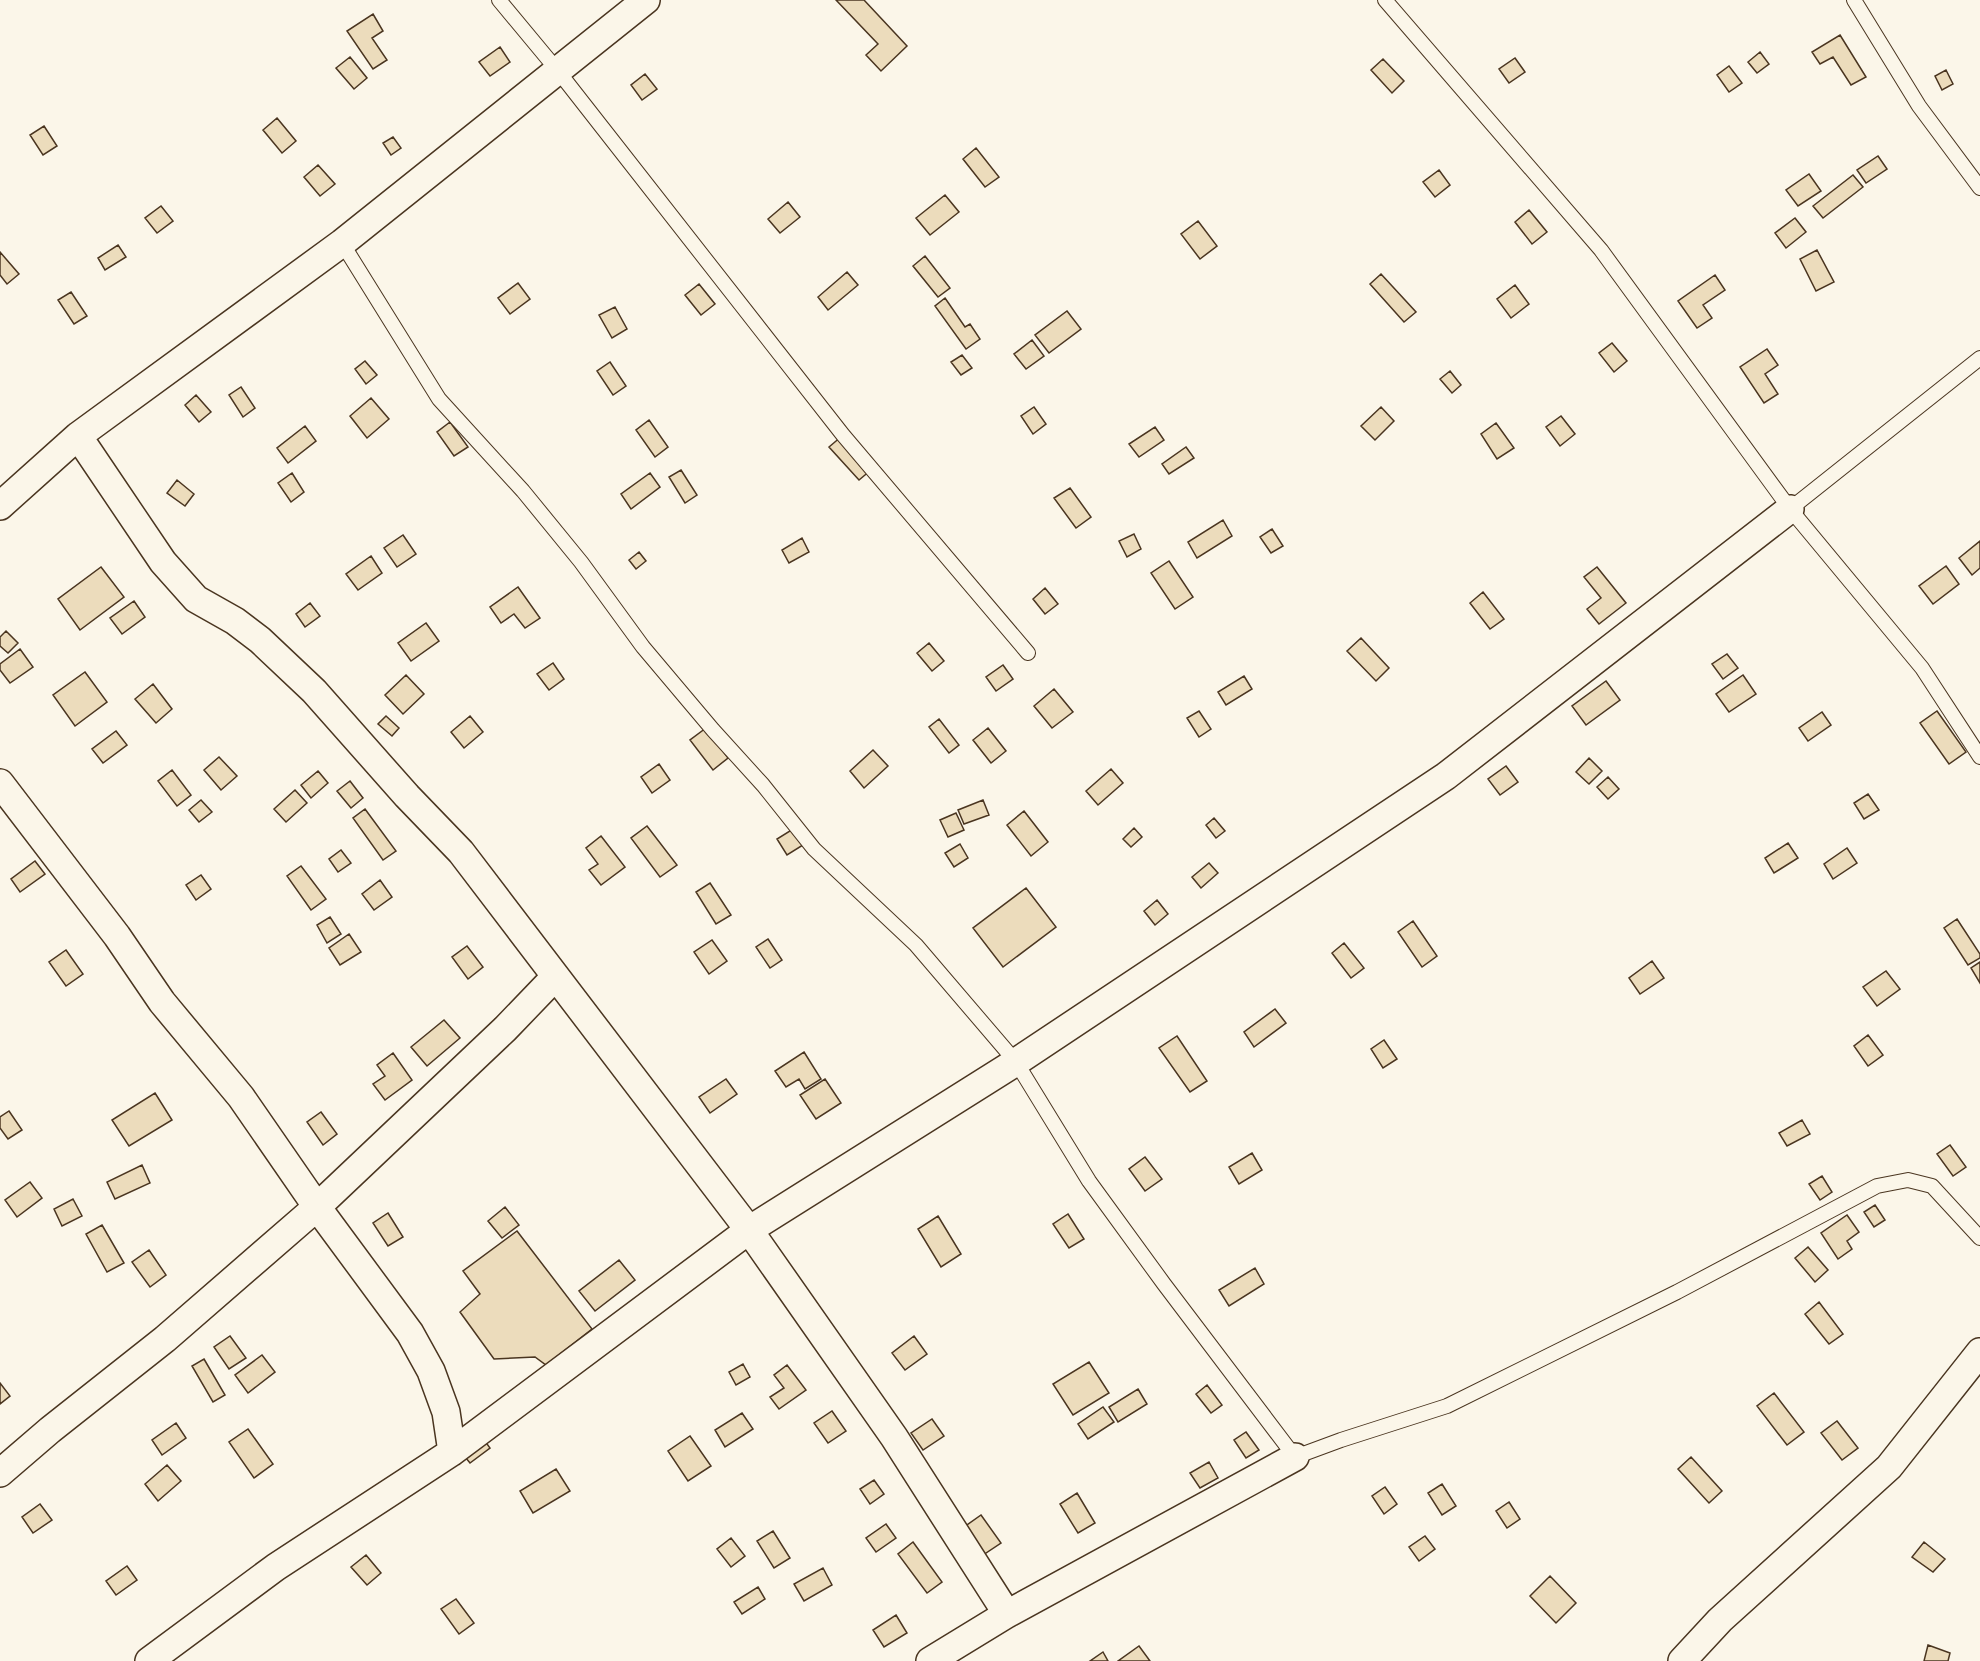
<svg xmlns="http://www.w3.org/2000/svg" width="1980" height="1661" font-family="'Nunito Sans',sans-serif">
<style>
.building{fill:#ecdcbc;stroke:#4a3520;stroke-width:1.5}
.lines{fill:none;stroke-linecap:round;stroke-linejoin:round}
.lane-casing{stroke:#4a3520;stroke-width:16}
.street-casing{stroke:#4a3520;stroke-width:30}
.lane{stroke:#fbf6e9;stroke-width:14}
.street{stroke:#fbf6e9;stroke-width:27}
</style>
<rect width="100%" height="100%" fill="#fbf6e9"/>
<!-- building -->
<path class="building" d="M 836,0 L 864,0 L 907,46 L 881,71 L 866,55 L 878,44 Z
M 373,14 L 383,31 L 372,38 L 387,60 L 373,69 L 347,31 Z
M 1840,35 L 1866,77 L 1851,85 L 1833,57 L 1820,64 L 1812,52 Z
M 500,47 L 510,62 L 490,76 L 479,62 Z
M 1760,52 L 1769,64 L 1757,73 L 1748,62 Z
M 350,57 L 367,78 L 354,89 L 336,68 Z
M 1515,58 L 1525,72 L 1509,83 L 1499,69 Z
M 1383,59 L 1404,81 L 1392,93 L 1371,70 Z
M 1729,66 L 1742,83 L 1729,92 L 1717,75 Z
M 1946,70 L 1953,84 L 1942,90 L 1935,76 Z
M 645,74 L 657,89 L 642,100 L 631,85 Z
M 277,118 L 296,141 L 282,153 L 263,130 Z
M 44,126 L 57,146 L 43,155 L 30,135 Z
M 393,137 L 401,148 L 391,155 L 383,143 Z
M 976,148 L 999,177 L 985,187 L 963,159 Z
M 1878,156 L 1887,169 L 1866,183 L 1857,170 Z
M 318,165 L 335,184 L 320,196 L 304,177 Z
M 1439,170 L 1450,185 L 1435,197 L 1423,182 Z
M 1809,174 L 1821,191 L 1798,206 L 1786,190 Z
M 1853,175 L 1863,187 L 1823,218 L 1813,206 Z
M 945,195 L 959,212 L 930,235 L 916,218 Z
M 788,202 L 800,217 L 780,233 L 768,219 Z
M 161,206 L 173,221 L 157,233 L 145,218 Z
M 1529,210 L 1547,232 L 1532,244 L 1515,222 Z
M 1795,218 L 1806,232 L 1786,248 L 1775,233 Z
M 1198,221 L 1217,246 L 1200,259 L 1181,234 Z
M 118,245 L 126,257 L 105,270 L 98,258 Z
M 1817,250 L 1834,282 L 1816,291 L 1800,259 Z
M 0,252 L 19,274 L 7,284 L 0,275 Z
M 925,256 L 950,288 L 938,297 L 913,266 Z
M 847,272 L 858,285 L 828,310 L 818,297 Z
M 1381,274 L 1416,312 L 1404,322 L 1370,284 Z
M 1715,275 L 1725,290 L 1703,305 L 1712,318 L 1697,328 L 1678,301 Z
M 518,283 L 530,299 L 510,314 L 498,298 Z
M 699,284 L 715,304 L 701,315 L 685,295 Z
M 1515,285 L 1529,304 L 1511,318 L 1497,299 Z
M 71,292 L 87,316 L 74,324 L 58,300 Z
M 945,298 L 965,327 L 970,324 L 980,339 L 966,349 L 935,306 Z
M 615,307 L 627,329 L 612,338 L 599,315 Z
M 1067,311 L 1081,329 L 1049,353 L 1035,335 Z
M 1032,340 L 1044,356 L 1026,369 L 1014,354 Z
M 1612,343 L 1627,361 L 1614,372 L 1599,353 Z
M 1767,349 L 1778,365 L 1765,374 L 1778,394 L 1764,403 L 1740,367 Z
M 962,355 L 972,368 L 961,375 L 951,362 Z
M 365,361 L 377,375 L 366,384 L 355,369 Z
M 610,362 L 626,386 L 613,395 L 597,371 Z
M 1450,371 L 1461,385 L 1452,393 L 1440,379 Z
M 241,387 L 255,408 L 243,417 L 229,395 Z
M 196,395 L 211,412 L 199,422 L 185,405 Z
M 371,398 L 389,419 L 367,438 L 350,416 Z
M 1034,407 L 1046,424 L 1033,434 L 1021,416 Z
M 1381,407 L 1394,421 L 1375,440 L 1361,426 Z
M 1561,416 L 1575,434 L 1560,446 L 1546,427 Z
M 649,420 L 668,447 L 655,457 L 636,430 Z
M 450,422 L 468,447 L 454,456 L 437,432 Z
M 1496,423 L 1514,448 L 1497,459 L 1481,434 Z
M 305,426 L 316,441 L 288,463 L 277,448 Z
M 1155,427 L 1164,440 L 1139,457 L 1129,444 Z
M 842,436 L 871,470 L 859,480 L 829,447 Z
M 1186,447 L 1194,458 L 1169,474 L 1162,464 Z
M 681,470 L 697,495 L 685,503 L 669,477 Z
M 292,473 L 304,492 L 291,502 L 278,483 Z
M 650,473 L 660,487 L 631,509 L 621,494 Z
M 177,480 L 194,494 L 185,506 L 167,493 Z
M 1070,488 L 1091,517 L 1076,528 L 1054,498 Z
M 1223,520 L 1232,536 L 1197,558 L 1188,542 Z
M 1272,529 L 1283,546 L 1271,553 L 1260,537 Z
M 1134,534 L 1141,549 L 1127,557 L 1119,541 Z
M 403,535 L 416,554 L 397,567 L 384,548 Z
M 802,538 L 809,552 L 789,563 L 782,550 Z
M 1980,541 L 1980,568 L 1972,575 L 1959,558 Z
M 639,552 L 646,561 L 636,569 L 629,560 Z
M 371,556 L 382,573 L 358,590 L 346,574 Z
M 1169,561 L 1193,597 L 1175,609 L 1151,573 Z
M 1946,566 L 1959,584 L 1933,604 L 1919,586 Z
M 101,567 L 124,597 L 80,630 L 58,599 Z
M 1597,567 L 1626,603 L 1599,624 L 1587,609 L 1601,598 L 1584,577 Z
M 518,587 L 540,618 L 525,628 L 514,614 L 501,623 L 490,607 Z
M 1045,588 L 1058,604 L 1045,614 L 1033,599 Z
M 1483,592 L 1504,619 L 1490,629 L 1470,603 Z
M 134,601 L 145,617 L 122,634 L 110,618 Z
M 310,603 L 320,616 L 305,627 L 296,614 Z
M 426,623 L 439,641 L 411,661 L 398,643 Z
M 6,631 L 18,643 L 8,653 L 0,646 L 0,637 Z
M 1361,638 L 1389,668 L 1376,681 L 1347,651 Z
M 929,643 L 944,661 L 932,671 L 917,653 Z
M 20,649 L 33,667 L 10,683 L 0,670 L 0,664 Z
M 1727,654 L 1738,668 L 1723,679 L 1712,664 Z
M 553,663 L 564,679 L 549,690 L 537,674 Z
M 1003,665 L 1013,679 L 996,691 L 986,677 Z
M 85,672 L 107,702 L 75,726 L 53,695 Z
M 406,675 L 424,694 L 403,714 L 385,695 Z
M 1743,675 L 1756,694 L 1729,712 L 1716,694 Z
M 1244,676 L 1252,689 L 1226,705 L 1218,692 Z
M 1606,681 L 1620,700 L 1586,725 L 1572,706 Z
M 153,684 L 172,709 L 156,723 L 135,699 Z
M 1054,689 L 1073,712 L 1052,728 L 1034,706 Z
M 1199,711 L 1211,729 L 1199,737 L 1187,718 Z
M 1937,711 L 1966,752 L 1949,764 L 1920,723 Z
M 1822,712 L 1831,725 L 1808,741 L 1799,728 Z
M 386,716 L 399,728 L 392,736 L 378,724 Z
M 470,716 L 483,732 L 464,748 L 451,732 Z
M 939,719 L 959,745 L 949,753 L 929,727 Z
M 706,728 L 728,758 L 713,770 L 690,740 Z
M 988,728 L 1006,751 L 991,763 L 973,740 Z
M 116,731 L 127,745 L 103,763 L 92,749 Z
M 873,750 L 888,766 L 864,788 L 850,771 Z
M 219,757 L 237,776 L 221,790 L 204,770 Z
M 1589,758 L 1602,771 L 1589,784 L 1576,772 Z
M 659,764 L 670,780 L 652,793 L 641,777 Z
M 1506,766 L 1518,782 L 1500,795 L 1488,779 Z
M 1111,769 L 1123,783 L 1098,805 L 1086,791 Z
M 172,770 L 191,795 L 177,806 L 158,781 Z
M 318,771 L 328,783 L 311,798 L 301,785 Z
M 1608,777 L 1619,789 L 1608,799 L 1597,787 Z
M 350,781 L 363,798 L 351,808 L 337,791 Z
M 295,790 L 307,803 L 286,822 L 274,809 Z
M 1868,794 L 1879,810 L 1864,819 L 1854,803 Z
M 201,800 L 212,812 L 199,822 L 189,810 Z
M 983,800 L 989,815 L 964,824 L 958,810 Z
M 365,809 L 396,851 L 383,860 L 353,818 Z
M 1024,811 L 1048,842 L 1031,856 L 1007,825 Z
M 956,813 L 964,830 L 948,837 L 940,820 Z
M 1214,818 L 1225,831 L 1216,838 L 1206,825 Z
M 647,826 L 677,865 L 660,877 L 631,838 Z
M 1134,828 L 1142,837 L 1131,847 L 1123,839 Z
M 793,829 L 803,845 L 787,855 L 777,839 Z
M 601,836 L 625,867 L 601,885 L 589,870 L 598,864 L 586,848 Z
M 1788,843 L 1798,858 L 1774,873 L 1765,858 Z
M 960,844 L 968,858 L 954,867 L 945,853 Z
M 1847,848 L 1857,863 L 1833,879 L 1824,864 Z
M 341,850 L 351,863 L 338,872 L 329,859 Z
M 35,861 L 45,874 L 20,892 L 11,879 Z
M 1209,863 L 1218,873 L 1201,888 L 1192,877 Z
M 301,866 L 326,899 L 311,910 L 287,876 Z
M 201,875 L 211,889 L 196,900 L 186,885 Z
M 380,880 L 392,897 L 374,910 L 362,894 Z
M 710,883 L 731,915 L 716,924 L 696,892 Z
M 1026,888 L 1056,927 L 1003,967 L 973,928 Z
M 1157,900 L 1168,914 L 1155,925 L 1144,911 Z
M 330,917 L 341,934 L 327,943 L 317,925 Z
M 1957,919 L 1980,954 L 1980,958 L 1968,965 L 1944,928 Z
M 1413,921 L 1437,956 L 1422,967 L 1398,932 Z
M 349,934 L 361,952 L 340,965 L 329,948 Z
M 768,939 L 782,960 L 770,968 L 756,947 Z
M 712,940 L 727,961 L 709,974 L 694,952 Z
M 1344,943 L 1364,968 L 1351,978 L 1332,953 Z
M 467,946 L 483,967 L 468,979 L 452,957 Z
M 66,950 L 83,974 L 66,986 L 49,962 Z
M 1652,961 L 1664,978 L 1640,994 L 1629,978 Z
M 1980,962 L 1980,983 L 1971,968 Z
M 1886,971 L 1900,989 L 1877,1006 L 1863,987 Z
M 1275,1009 L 1286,1023 L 1254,1047 L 1244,1032 Z
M 444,1020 L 460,1038 L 427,1066 L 411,1047 Z
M 1868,1035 L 1883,1055 L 1868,1066 L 1854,1046 Z
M 1177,1036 L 1207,1081 L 1190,1092 L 1159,1048 Z
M 1384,1040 L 1397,1059 L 1383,1068 L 1371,1049 Z
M 804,1052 L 821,1079 L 805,1089 L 799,1079 L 786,1087 L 775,1071 Z
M 393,1053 L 412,1080 L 385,1100 L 373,1084 L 385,1076 L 377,1065 Z
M 726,1079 L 737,1094 L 710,1113 L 699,1097 Z
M 825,1079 L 841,1103 L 816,1119 L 800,1095 Z
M 155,1093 L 172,1120 L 129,1146 L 112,1120 Z
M 9,1111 L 22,1130 L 8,1139 L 0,1128 L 0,1117 Z
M 321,1112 L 337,1134 L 323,1145 L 307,1122 Z
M 1802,1120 L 1810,1134 L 1787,1146 L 1779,1133 Z
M 1950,1145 L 1966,1167 L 1953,1176 L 1937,1154 Z
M 1252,1153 L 1262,1170 L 1239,1184 L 1229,1167 Z
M 1145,1157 L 1162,1179 L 1145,1191 L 1129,1169 Z
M 142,1165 L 150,1183 L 115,1199 L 107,1182 Z
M 1822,1176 L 1832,1192 L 1820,1200 L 1809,1184 Z
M 30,1182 L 42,1198 L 17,1217 L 5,1200 Z
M 73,1199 L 82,1216 L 62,1226 L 54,1209 Z
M 1875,1205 L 1885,1220 L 1874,1227 L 1864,1212 Z
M 505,1207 L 519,1225 L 502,1238 L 488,1221 Z
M 388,1213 L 403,1237 L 388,1246 L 373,1223 Z
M 1068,1214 L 1084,1239 L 1069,1248 L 1053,1224 Z
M 1847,1215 L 1859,1232 L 1847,1241 L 1852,1249 L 1838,1259 L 1821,1233 Z
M 938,1216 L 961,1254 L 941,1267 L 918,1229 Z
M 102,1225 L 124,1263 L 107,1272 L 86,1234 Z
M 517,1231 L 592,1329 L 546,1365 L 535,1357 L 494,1359 L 460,1312 L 480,1294 L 463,1271 Z
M 1808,1247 L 1828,1270 L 1815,1282 L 1795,1258 Z
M 149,1250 L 166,1275 L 150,1287 L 132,1262 Z
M 619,1260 L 635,1280 L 595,1311 L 579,1291 Z
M 1255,1268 L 1264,1284 L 1229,1306 L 1219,1290 Z
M 1819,1302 L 1843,1334 L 1829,1344 L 1805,1314 Z
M 230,1336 L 246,1358 L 229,1369 L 214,1347 Z
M 914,1336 L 927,1354 L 905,1370 L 892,1353 Z
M 262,1355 L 275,1372 L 248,1393 L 235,1375 Z
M 204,1359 L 225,1395 L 213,1402 L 192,1366 Z
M 1089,1362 L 1109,1393 L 1073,1415 L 1053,1384 Z
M 743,1364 L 750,1377 L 736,1385 L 729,1372 Z
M 787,1365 L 806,1390 L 779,1409 L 770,1397 L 784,1388 L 774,1375 Z
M 0,1383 L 10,1396 L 0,1404 Z
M 1207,1385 L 1222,1405 L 1211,1413 L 1196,1394 Z
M 1138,1389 L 1147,1404 L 1118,1422 L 1109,1407 Z
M 1774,1393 L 1804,1432 L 1787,1445 L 1757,1406 Z
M 1103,1407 L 1114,1422 L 1088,1439 L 1078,1424 Z
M 832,1411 L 846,1431 L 828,1443 L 814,1423 Z
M 742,1413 L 753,1429 L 725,1447 L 715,1430 Z
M 932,1419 L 944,1436 L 923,1450 L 911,1433 Z
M 1837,1421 L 1858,1448 L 1842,1460 L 1821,1433 Z
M 176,1423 L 186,1438 L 162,1455 L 152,1440 Z
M 248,1429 L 273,1464 L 254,1478 L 229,1442 Z
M 1246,1432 L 1259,1450 L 1246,1458 L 1234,1440 Z
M 690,1436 L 711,1466 L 688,1481 L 668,1451 Z
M 482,1437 L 490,1448 L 470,1463 L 461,1452 Z
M 1691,1457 L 1722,1491 L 1709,1503 L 1678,1469 Z
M 1209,1462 L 1218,1478 L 1200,1488 L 1190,1473 Z
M 167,1465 L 181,1481 L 158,1501 L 145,1484 Z
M 556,1469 L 570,1491 L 533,1513 L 520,1491 Z
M 874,1480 L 884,1494 L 870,1504 L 860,1489 Z
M 1442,1484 L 1456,1506 L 1442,1515 L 1428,1493 Z
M 1385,1487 L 1397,1504 L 1384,1514 L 1372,1496 Z
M 1077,1493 L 1095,1523 L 1078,1533 L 1060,1504 Z
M 1509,1502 L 1520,1519 L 1507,1528 L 1496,1511 Z
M 40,1504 L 52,1520 L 33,1533 L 22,1517 Z
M 981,1515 L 1001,1543 L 983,1555 L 964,1527 Z
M 886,1524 L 896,1538 L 876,1552 L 866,1538 Z
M 773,1531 L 790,1558 L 774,1568 L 757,1541 Z
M 1425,1536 L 1435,1549 L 1419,1561 L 1409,1547 Z
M 731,1538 L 745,1556 L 731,1567 L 717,1549 Z
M 913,1542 L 942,1582 L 927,1593 L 898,1554 Z
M 1924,1542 L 1945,1559 L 1933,1572 L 1912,1557 Z
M 366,1555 L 381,1573 L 367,1585 L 351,1567 Z
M 127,1566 L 137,1580 L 116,1595 L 106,1581 Z
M 823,1568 L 832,1585 L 804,1601 L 794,1584 Z
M 1550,1576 L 1576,1603 L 1556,1623 L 1530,1596 Z
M 758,1587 L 765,1599 L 742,1614 L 734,1602 Z
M 456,1599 L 474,1623 L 459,1634 L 441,1609 Z
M 896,1615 L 907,1633 L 884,1647 L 873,1630 Z
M 1928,1645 L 1950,1653 L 1948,1661 L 1924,1661 Z
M 1139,1646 L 1150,1661 L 1118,1661 Z
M 1103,1652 L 1108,1661 L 1090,1661 Z"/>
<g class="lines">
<!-- lane casing -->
<g class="lane-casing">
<path id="lane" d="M 499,0 L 558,71 L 843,435 L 1028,653
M 1385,0 L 1601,250 L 1790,509 L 1922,668 L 1980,757
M 1854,0 L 1919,106 L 1980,188
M 342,243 L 439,399 L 523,491 L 581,562 L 643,647 L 713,730 L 763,785 L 814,849 L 916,945 L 1016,1062 L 1089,1181 L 1164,1284 L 1295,1457 L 1341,1440 L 1447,1406 L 1677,1292 L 1877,1186 L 1908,1180 L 1932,1186 L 1980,1238
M 1790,509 L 1980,358"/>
</g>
<!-- street casing -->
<g class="street-casing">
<path id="street" d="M 78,436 L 163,562 L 196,599 L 235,621 L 260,640 L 314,691 L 407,796 L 461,852 L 749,1230 L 894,1437 L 1007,1614
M 0,506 L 78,436 L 342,243 L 646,0
M 0,783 L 117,936 L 162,1002 L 241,1097 L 317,1207 L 410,1333 L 431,1371 L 446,1412 L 452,1452
M 0,1473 L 50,1430 L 165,1339 L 317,1207 L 505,1029 L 555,977
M 149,1661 L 276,1567 L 452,1452 L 749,1230 L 1016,1062 L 1446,776 L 1790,509
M 930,1661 L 1007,1614 L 1295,1457
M 1682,1661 L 1720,1620 L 1889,1467 L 1980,1352"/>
</g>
<!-- lane -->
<use href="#lane" class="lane"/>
<!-- street -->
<use href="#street" class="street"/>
</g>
</svg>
